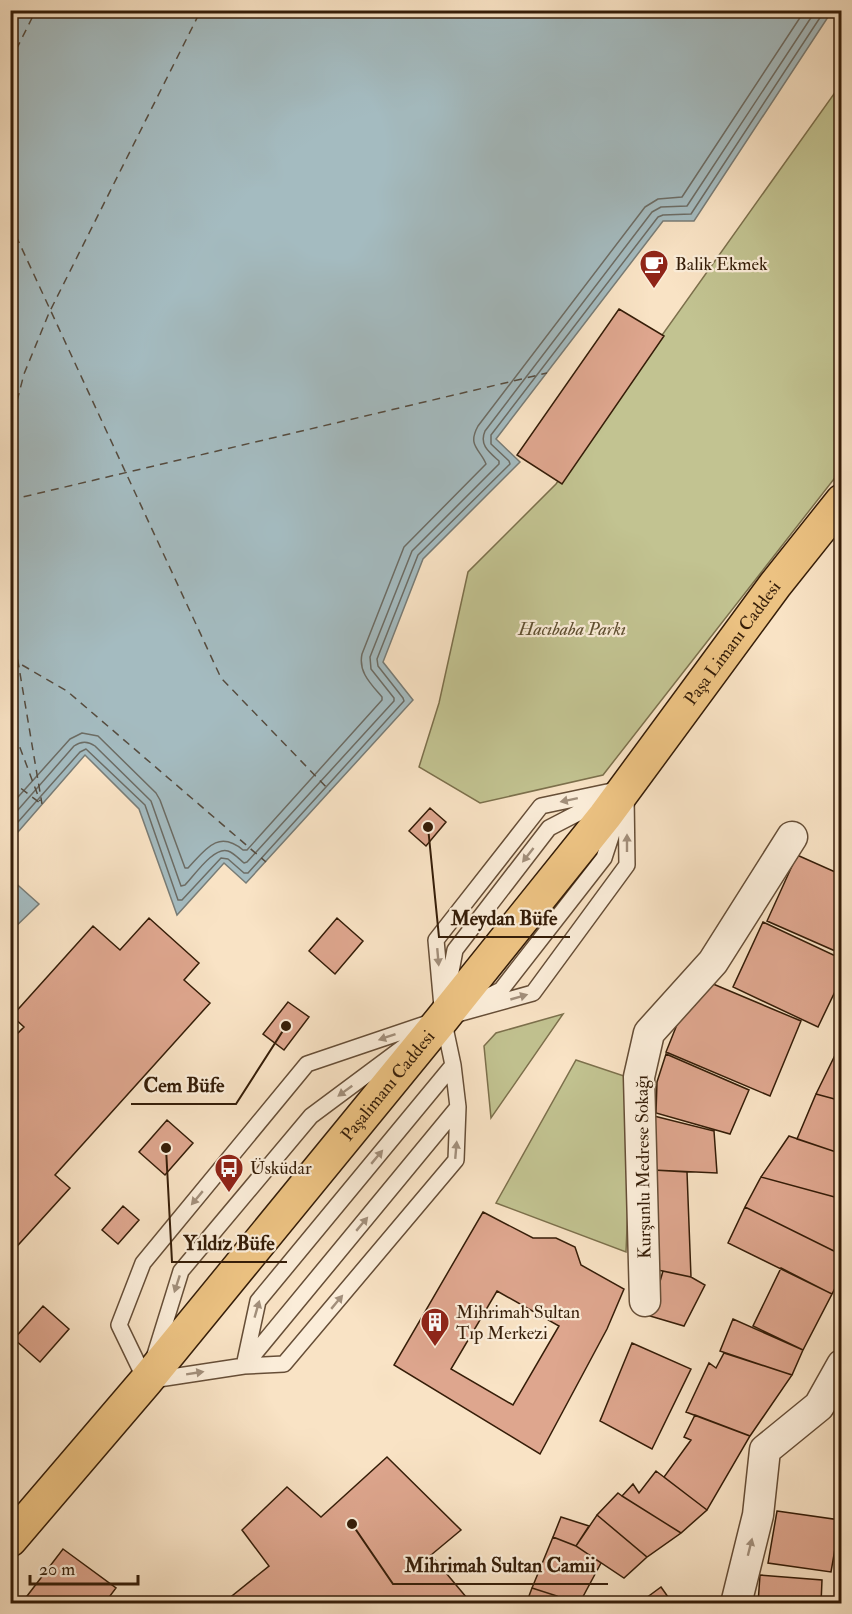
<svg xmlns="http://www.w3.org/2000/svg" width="852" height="1614" font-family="'IM FELL Double Pica',serif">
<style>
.green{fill:#c2c391;stroke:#7c704c;stroke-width:1.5}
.water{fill:#a4bbc0;stroke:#787c76;stroke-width:1.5}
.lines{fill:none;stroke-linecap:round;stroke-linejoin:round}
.shore{stroke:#6c6c64;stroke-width:1.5}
.ferry{stroke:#564c3f;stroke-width:1.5;stroke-dasharray:8 6;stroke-linecap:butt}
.building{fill:#dea68e;stroke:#351d08;stroke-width:1.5;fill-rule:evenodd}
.lane-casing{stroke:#664e37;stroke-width:18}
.street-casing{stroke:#664e37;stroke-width:33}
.primary-casing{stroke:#351d08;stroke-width:36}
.lane{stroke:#fbedd9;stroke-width:15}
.street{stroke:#fbedd9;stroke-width:30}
.primary{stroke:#ecc282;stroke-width:33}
.oneway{fill:#a28f7b}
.labels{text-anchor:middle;stroke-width:4.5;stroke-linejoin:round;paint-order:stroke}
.poi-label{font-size:18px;fill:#351d08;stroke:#fbedd9;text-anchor:start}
.park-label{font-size:18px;font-style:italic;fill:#5f4f31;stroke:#fbedd9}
.street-label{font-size:18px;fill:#351d08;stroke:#fbedd9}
.leader{fill:none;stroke:#351d08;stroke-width:2}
.callout-dot{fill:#351d08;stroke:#fbedd9;stroke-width:2}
.callout-label{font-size:20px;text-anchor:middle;font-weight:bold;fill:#351d08;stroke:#fbedd9;stroke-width:4.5;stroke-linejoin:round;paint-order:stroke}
</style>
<rect width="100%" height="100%" fill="#f9e3c5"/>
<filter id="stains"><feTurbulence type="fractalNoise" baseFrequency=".00333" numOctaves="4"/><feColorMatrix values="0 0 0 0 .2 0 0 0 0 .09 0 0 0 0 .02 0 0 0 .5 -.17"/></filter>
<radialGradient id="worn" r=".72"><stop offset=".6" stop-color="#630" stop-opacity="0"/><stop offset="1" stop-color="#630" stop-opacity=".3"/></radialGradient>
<!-- green -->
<path class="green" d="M 841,84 L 841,470 L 603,775 L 480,803 L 419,767 L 439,703 L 468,572 L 556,484 Z
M 563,1014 L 491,1118 L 484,1046 L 496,1033 Z
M 576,1060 L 633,1079 L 626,1252 L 496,1203 Z"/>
<!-- water -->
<path class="water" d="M 11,10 L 832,11 L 694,221 L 663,221 L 496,439 L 520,462 L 423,559 L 383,662 L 413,700 L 246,883 L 224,863 L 177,915 L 139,809 L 85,755 L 11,840 Z
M 11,879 L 39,904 L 11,931 Z"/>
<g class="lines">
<!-- shore -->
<path class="shore" d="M 10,806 L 70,739 L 82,733 L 98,736 L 156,793 L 160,800 L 185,868 L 188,868 C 205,850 218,829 243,850 L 247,850 L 382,700 L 382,697 C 371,684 358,672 362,654 L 404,547 L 486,464 C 480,449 467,446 478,426 L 645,207 L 658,199 L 682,197 L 805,10
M 10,819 L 74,746 C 81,741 88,741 95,746 L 151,801 L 181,886 L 185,885 C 194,876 214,846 228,851 C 234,853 239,859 244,863 L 247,862 L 394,701 L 394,698 L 371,669 L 370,657 L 412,551 L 499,464 L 499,461 C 489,452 479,445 485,431 L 652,212 L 661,207 L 687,206 L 816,10
M 10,831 L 80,752 L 86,749 L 145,805 L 178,900 L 182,900 L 221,858 L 228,859 L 244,873 L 248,873 L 404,701 L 403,698 L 378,666 L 377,659 L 418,555 L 510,464 L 509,461 L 491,444 L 491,435 L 658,217 L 663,215 L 691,214 L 825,10"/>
<!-- ferry -->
<path class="ferry" d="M 10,62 L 36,10
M 10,223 L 221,678 L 330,791
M 10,428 L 24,374 L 49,313 L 201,10
M 10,500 L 547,373
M 10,604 L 12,626 L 42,804
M 10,658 L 67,691 L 266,862
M 10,721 L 40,801
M 10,780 L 40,803"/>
</g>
<!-- building -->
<path class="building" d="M 619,309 L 664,336 L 562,484 L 517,455 Z
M 430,808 L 446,822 L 426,846 L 409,831 Z
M 797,855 L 842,875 L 842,954 L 767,921 Z
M 149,918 L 199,963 L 184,980 L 210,1003 L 55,1175 L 70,1188 L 10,1254 L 10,1033 L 14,1037 L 24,1027 L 12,1016 L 93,926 L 120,950 Z
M 337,918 L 363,941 L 335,974 L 309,951 Z
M 763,922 L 842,959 L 842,977 L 818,1027 L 733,987 Z
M 706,981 L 801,1021 L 770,1096 L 666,1052 L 686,1002 L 695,1005 Z
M 288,1002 L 309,1017 L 284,1050 L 263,1034 Z
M 841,1043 L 842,1043 L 842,1101 L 816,1094 Z
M 666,1054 L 749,1090 L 730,1134 L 656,1113 L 657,1082 Z
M 816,1094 L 842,1101 L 842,1154 L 797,1139 Z
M 654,1116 L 714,1131 L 717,1173 L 653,1170 Z
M 167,1120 L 193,1143 L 165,1175 L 139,1152 Z
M 789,1136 L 842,1154 L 842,1199 L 761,1177 Z
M 653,1170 L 687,1172 L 691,1277 L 653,1269 Z
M 761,1177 L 842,1199 L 842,1255 L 745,1207 Z
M 123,1206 L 139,1220 L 118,1244 L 102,1230 Z
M 745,1207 L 842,1255 L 842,1274 L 832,1294 L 728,1243 Z
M 483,1212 L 533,1238 L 556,1238 L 575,1247 L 581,1265 L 624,1289 L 607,1329 L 540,1454 L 394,1365 ZM 497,1291 L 559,1326 L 513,1405 L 451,1369 Z
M 781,1268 L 832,1294 L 803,1350 L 753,1326 Z
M 663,1271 L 691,1277 L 705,1285 L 684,1326 L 650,1316 Z
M 43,1306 L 69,1329 L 40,1362 L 14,1339 Z
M 733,1319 L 803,1350 L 792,1375 L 720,1351 Z
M 632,1343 L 691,1369 L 652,1449 L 600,1421 Z
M 724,1353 L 792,1375 L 750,1436 L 686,1412 L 709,1363 L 716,1368 Z
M 695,1415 L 750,1436 L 707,1510 L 664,1477 L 691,1440 L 684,1437 Z
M 387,1457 L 461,1530 L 431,1555 L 472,1604 L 222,1604 L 269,1566 L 242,1530 L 287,1487 L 321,1517 Z
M 656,1471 L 707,1510 L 681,1533 L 622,1496 L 633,1484 L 639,1493 Z
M 618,1493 L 622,1496 L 681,1533 L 647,1557 L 597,1515 Z
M 777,1511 L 840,1520 L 831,1572 L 768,1563 Z
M 597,1515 L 647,1557 L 624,1578 L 576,1546 Z
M 561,1517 L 589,1526 L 576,1546 L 553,1537 Z
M 553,1537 L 576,1546 L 601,1563 L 579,1604 L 556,1604 L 557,1596 L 532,1588 Z
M 63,1549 L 116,1588 L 104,1604 L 28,1604 L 24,1600 Z
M 760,1575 L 822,1580 L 821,1604 L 758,1604 Z
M 661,1587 L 673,1604 L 638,1604 Z
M 532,1588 L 557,1596 L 556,1604 L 526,1604 Z"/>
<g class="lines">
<!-- lane casing -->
<g class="lane-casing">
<path id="lane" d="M 446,998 L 455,950 L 549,828 L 609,797
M 479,1001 L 501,990 L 604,858 L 617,818
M 154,1358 L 181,1271 L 311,1116 L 405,1046
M 246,1364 L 458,1107
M 244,1366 L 258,1301 L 453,1065
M 152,1380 L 244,1366 L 284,1364 L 456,1160 L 458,1107 L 453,1065 L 443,1018 L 436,940 L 541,806 L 621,789
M 146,1381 L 119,1325 L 143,1263 L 307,1064 L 443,1018 L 533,993 L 627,865 L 626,795"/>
</g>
<!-- street casing -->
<g class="street-casing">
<path id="street" d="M 645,1301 L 639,1077 L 649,1033 L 713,962 L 792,837
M 736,1604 L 758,1515 L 765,1450 L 819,1406 L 842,1365"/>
</g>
<!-- primary casing -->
<g class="primary-casing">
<g id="primary">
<path id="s1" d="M 10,1540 L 146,1381 L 443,1018 L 605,816 L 775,585 L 842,501"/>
</g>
</g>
<!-- lane -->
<use href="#lane" class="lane"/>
<!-- street -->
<use href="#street" class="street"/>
<!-- primary -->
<use href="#primary" class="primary"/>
</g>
<!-- one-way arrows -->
<defs><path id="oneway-solid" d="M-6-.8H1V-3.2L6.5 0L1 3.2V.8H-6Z" transform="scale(1.5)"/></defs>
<g class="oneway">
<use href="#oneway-solid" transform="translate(569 800) rotate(168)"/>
<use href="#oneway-solid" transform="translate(627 843) rotate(-90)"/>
<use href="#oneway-solid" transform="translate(528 855) rotate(128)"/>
<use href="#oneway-solid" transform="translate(438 957) rotate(85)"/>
<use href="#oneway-solid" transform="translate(519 997) rotate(-16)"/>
<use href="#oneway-solid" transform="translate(387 1037) rotate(161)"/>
<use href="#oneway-solid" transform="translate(345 1091) rotate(144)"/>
<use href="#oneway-solid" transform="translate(456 1150) rotate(-85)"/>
<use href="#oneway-solid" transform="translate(377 1157) rotate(-50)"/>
<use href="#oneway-solid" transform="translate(197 1198) rotate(130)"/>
<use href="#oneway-solid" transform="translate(362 1224) rotate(-50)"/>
<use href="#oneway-solid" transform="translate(177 1284) rotate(108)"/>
<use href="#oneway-solid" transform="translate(337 1302) rotate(-50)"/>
<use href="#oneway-solid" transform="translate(257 1309) rotate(-74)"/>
<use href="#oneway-solid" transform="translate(195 1373) rotate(-9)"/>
<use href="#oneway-solid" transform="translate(750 1547) rotate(-76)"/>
</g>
<!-- icons -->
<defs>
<g id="cafe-pin" transform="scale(1.5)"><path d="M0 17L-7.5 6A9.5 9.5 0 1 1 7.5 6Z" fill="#8f2418" stroke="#fbedd9"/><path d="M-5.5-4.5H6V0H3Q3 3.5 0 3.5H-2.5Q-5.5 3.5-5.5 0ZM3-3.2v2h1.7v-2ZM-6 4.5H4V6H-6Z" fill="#fff"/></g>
<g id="bus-pin" transform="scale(1.5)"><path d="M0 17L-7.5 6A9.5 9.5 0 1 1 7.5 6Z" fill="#8f2418" stroke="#fbedd9"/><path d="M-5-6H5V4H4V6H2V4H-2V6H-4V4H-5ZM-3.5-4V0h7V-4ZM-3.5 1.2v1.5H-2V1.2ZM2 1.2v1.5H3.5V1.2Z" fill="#fff"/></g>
<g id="building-pin" transform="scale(1.5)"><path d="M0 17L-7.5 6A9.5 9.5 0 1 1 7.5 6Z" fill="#8f2418" stroke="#fbedd9"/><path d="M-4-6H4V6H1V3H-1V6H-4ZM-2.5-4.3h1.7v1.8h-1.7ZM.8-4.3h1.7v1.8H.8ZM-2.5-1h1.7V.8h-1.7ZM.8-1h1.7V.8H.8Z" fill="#fff"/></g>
</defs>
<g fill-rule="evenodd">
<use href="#cafe-pin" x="654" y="264"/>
<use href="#bus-pin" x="229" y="1168"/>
<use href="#building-pin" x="435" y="1322"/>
</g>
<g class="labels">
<!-- poi labels -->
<g class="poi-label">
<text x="675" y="270">Balik Ekmek</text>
<text x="250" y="1174">Üsküdar</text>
<text x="456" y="1318">Mihrimah Sultan<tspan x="456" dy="21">Tıp Merkezi</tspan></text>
</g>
<!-- park labels -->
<g class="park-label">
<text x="572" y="635">Hacıbaba Parkı</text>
</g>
<!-- street labels -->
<g class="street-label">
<text dy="6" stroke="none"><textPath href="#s1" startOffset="1152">Paşa Limanı Caddesi</textPath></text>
<text dy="6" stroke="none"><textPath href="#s1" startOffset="591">Paşalimanı Caddesi</textPath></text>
<text transform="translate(643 1167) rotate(-91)" y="6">Kurşunlu Medrese Sokağı</text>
</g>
</g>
<!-- callouts -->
<path class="leader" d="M428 827L439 937H570M286 1026L236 1104H131M166 1148L172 1262H287M352 1524L393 1584H608"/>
<g class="callout-dot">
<circle cx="428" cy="827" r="6"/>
<circle cx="286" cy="1026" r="6"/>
<circle cx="166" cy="1148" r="6"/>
<circle cx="352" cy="1524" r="6"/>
</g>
<g class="callout-label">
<text x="504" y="925">Meydan Büfe</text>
<text x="184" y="1092">Cem Büfe</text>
<text x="229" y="1250">Yıldız Büfe</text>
<text x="500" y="1572">Mihrimah Sultan Camii</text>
</g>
<!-- margin -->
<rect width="852" height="1614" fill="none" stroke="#f9e3c5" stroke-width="36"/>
<rect x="12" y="12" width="828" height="1590" fill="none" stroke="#351d08" stroke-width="3"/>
<rect x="18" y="18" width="816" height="1578" fill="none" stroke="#351d08" stroke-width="1.5"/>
<!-- scale -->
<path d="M30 1575v9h108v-9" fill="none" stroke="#351d08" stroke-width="3"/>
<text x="39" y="1575" font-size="18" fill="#351d08" stroke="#fbedd9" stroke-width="4.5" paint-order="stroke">20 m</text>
<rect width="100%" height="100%" filter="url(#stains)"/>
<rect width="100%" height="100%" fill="url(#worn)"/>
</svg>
